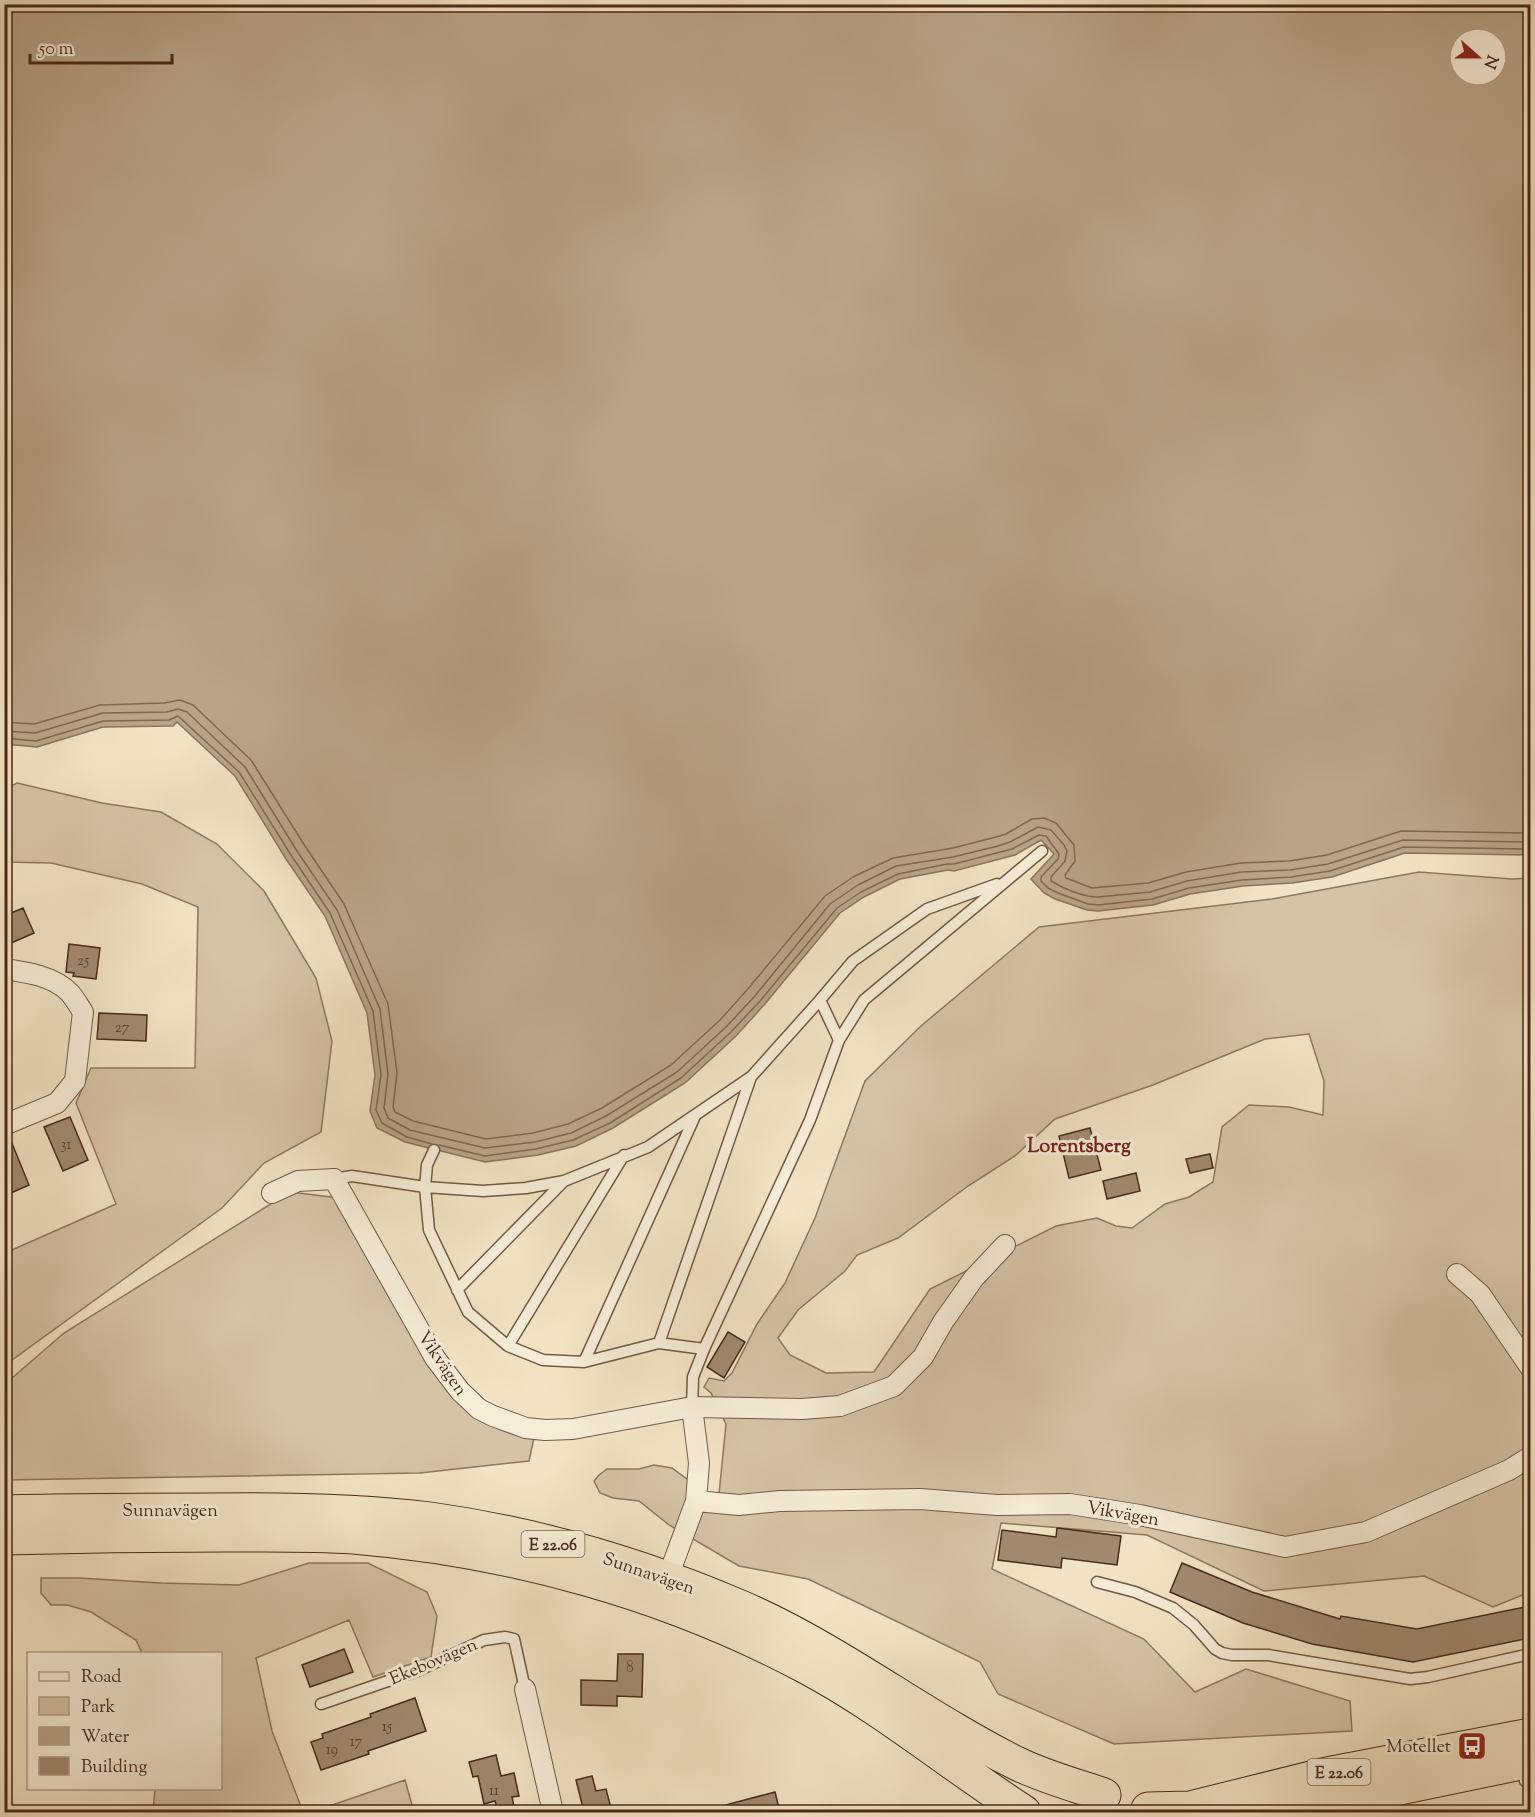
<svg xmlns="http://www.w3.org/2000/svg" width="1535" height="1817" font-family="'Sorts Mill Goudy',serif">
<style>
.green{fill:#d5c3a6;stroke:#907660;stroke-width:1.5;fill-rule:evenodd}
.water{fill:#b8a489;stroke:#8c735c;stroke-width:1.5;fill-rule:evenodd}
.lines{fill:none;stroke-linecap:round;stroke-linejoin:round}
.shore{stroke:#816651;stroke-width:1.5}
.building{fill:#a18a71;stroke:#4a2919;stroke-width:1.5}
.service-casing{stroke:#745844;stroke-width:13}
.minor-casing{stroke:#745844;stroke-width:22}
.trunk-casing{stroke:#4a2919;stroke-width:35}
.service{stroke:#f6edd8;stroke-width:10}
.minor{stroke:#f6edd8;stroke-width:20}
.trunk{stroke:#f1e3c3;stroke-width:33}
.labels{text-anchor:middle;stroke-width:6;stroke-linejoin:round;paint-order:stroke}
.number-label{font-size:15px;fill:#60412f}
.shield{fill:#f6edd8;stroke:#7e6452;stroke-width:1.5}
.shield-label{font-size:16px;font-weight:bold;fill:#4a2919}
.street-label{font-size:18px;fill:#4a2919;stroke:#f6edd8}
.poi-label{font-size:18px;fill:#4a2919;stroke:#f6edd8;text-anchor:end}
.neighbourhood-label{font-size:20px;font-weight:bold;fill:#7a1f14;stroke:#f6edd8}
</style>
<rect width="100%" height="100%" fill="#f1e3c3"/>
<filter id="stains"><feTurbulence type="fractalNoise" baseFrequency=".00333" numOctaves="4"/><feColorMatrix values="0 0 0 0 .2 0 0 0 0 .09 0 0 0 0 .02 0 0 0 .5 -.17"/></filter>
<radialGradient id="worn" r=".72"><stop offset=".6" stop-color="#630" stop-opacity="0"/><stop offset="1" stop-color="#630" stop-opacity=".3"/></radialGradient>
<!-- green -->
<path class="green" d="M 17,783 L 102,803 L 161,812 L 217,844 L 264,891 L 316,978 L 332,1041 L 321,1132 L 264,1163 L 222,1208 L 5,1365 L 5,1253 L 116,1204 L 76,1103 L 91,1068 L 195,1068 L 198,907 L 142,884 L 51,863 L 5,862 L 5,789 Z
M 1419,872 L 1512,879 L 1530,878 L 1530,1592 L 1493,1607 L 1424,1576 L 1264,1591 L 1147,1535 L 1001,1523 L 992,1569 L 1144,1639 L 1195,1692 L 1246,1669 L 1350,1701 L 1352,1731 L 1114,1744 L 998,1694 L 980,1662 L 896,1621 L 808,1579 L 739,1566 L 669,1525 L 639,1501 L 613,1498 L 600,1493 L 594,1481 L 599,1475 L 607,1469 L 639,1469 L 654,1465 L 672,1468 L 688,1480 L 689,1494 L 719,1494 L 726,1424 L 711,1393 L 704,1387 L 709,1378 L 724,1381 L 732,1373 L 757,1324 L 785,1283 L 815,1218 L 865,1081 L 921,1026 L 1039,927 L 1272,899 ZM 1309,1034 L 1324,1081 L 1323,1115 L 1289,1107 L 1249,1105 L 1222,1127 L 1213,1182 L 1189,1197 L 1165,1204 L 1132,1228 L 1116,1226 L 1097,1218 L 1056,1226 L 930,1289 L 874,1372 L 826,1373 L 790,1355 L 778,1338 L 798,1310 L 845,1271 L 857,1255 L 898,1238 L 968,1186 L 1015,1156 L 1055,1119 L 1153,1085 L 1265,1039 Z
M 290,1192 L 339,1198 L 428,1362 L 534,1438 L 529,1461 L 420,1473 L 5,1480 L 4,1385 L 64,1333 Z
M 309,1563 L 368,1563 L 427,1592 L 437,1616 L 431,1657 L 373,1677 L 349,1620 L 256,1658 L 272,1731 L 303,1812 L 153,1812 L 155,1789 L 220,1788 L 220,1654 L 142,1653 L 136,1640 L 91,1612 L 67,1605 L 51,1605 L 41,1593 L 41,1578 L 79,1578 L 161,1583 L 239,1585 Z
M 405,1780 L 414,1812 L 312,1812 Z"/>
<!-- water -->
<path class="water" d="M 4,5 L 1530,5 L 1530,855 L 1405,853 L 1332,877 L 1292,883 L 1243,886 L 1190,894 L 1153,905 L 1098,911 L 1087,910 L 1055,899 L 1044,893 L 1031,879 L 1054,854 L 1041,840 L 1015,855 L 954,871 L 948,870 L 900,879 L 864,897 L 840,913 L 764,1005 L 736,1036 L 685,1083 L 613,1128 L 576,1146 L 538,1155 L 485,1162 L 405,1142 L 377,1128 L 370,1111 L 375,1075 L 367,1013 L 325,916 L 286,859 L 235,776 L 177,722 L 173,726 L 103,727 L 37,747 L 5,744 ZM 1460,39 L 1496,39 L 1496,75 L 1460,75 Z"/>
<g class="lines">
<!-- shore -->
<path class="shore" d="M 4,722 L 34,724 L 100,705 L 164,703 L 180,700 L 193,705 L 251,760 L 305,846 L 344,904 L 388,1004 L 397,1073 L 393,1107 L 395,1112 L 413,1121 L 486,1139 L 533,1133 L 568,1124 L 602,1108 L 671,1065 L 720,1020 L 747,990 L 825,896 L 853,877 L 893,858 L 953,848 L 996,837 L 1006,834 L 1032,819 L 1044,818 L 1056,823 L 1074,845 L 1075,861 L 1065,875 L 1066,878 L 1092,888 L 1148,883 L 1186,872 L 1241,863 L 1289,861 L 1327,855 L 1401,831 L 1530,833
M 4,731 L 35,733 L 103,713 L 167,712 L 178,709 L 187,712 L 245,767 L 297,851 L 337,910 L 380,1009 L 388,1074 L 384,1108 L 388,1118 L 410,1130 L 485,1148 L 535,1142 L 571,1133 L 606,1116 L 677,1072 L 726,1027 L 754,997 L 830,904 L 858,885 L 896,866 L 953,857 L 998,846 L 1010,842 L 1038,827 L 1051,830 L 1064,845 L 1067,851 L 1065,861 L 1051,877 L 1051,881 C 1064,889 1083,897 1098,897 L 1150,892 L 1187,881 L 1241,872 L 1290,870 L 1328,864 L 1403,840 L 1530,842
M 4,738 L 36,741 L 103,721 L 169,720 L 178,716 L 239,772 L 291,855 L 330,913 L 373,1011 L 381,1075 L 376,1110 L 382,1123 L 407,1137 L 432,1144
M 439,1145 L 485,1156 L 536,1149 L 573,1140 L 610,1123 L 681,1078 L 731,1032 L 760,1001 L 837,908 L 861,892 L 898,874 L 947,864 L 954,864 L 1012,849 L 1039,835 L 1046,836 L 1059,854 L 1058,859 L 1041,877 L 1041,881 L 1048,888 L 1058,893 L 1088,904 L 1098,905 L 1152,899 L 1189,888 L 1242,880 L 1291,877 L 1330,871 L 1404,847 L 1530,849"/>
</g>
<!-- building -->
<path class="building" d="M 23,908 L 34,933 L 4,946 L 4,916 Z
M 69,944 L 100,948 L 96,979 L 73,976 L 74,973 L 66,972 Z
M 99,1013 L 147,1015 L 146,1041 L 97,1039 Z
M 70,1117 L 88,1160 L 63,1171 L 44,1127 Z
M 1090,1128 L 1101,1170 L 1069,1178 L 1059,1136 Z
M 9,1136 L 29,1185 L 4,1196 L 4,1137 Z
M 1210,1154 L 1213,1168 L 1190,1173 L 1186,1159 Z
M 1136,1173 L 1140,1191 L 1107,1199 L 1103,1181 Z
M 728,1332 L 745,1342 L 724,1378 L 707,1367 Z
M 1057,1528 L 1121,1536 L 1117,1565 L 1062,1558 L 1061,1568 L 998,1560 L 1002,1530 L 1056,1537 Z
M 1182,1563 L 1252,1592 L 1340,1619 L 1341,1616 L 1405,1627 L 1417,1629 L 1530,1606 L 1530,1638 L 1413,1662 L 1312,1644 L 1243,1623 L 1170,1592 Z
M 344,1649 L 353,1672 L 310,1687 L 302,1665 Z
M 618,1654 L 643,1654 L 642,1697 L 617,1696 L 617,1706 L 581,1705 L 581,1680 L 617,1681 Z
M 415,1698 L 426,1731 L 368,1751 L 369,1754 L 321,1770 L 311,1742 L 323,1738 L 322,1734 L 371,1717 L 370,1714 Z
M 496,1755 L 501,1776 L 514,1773 L 519,1796 L 512,1797 L 515,1812 L 498,1812 L 495,1801 L 484,1804 L 478,1776 L 473,1777 L 469,1762 Z
M 592,1776 L 596,1791 L 606,1789 L 612,1812 L 584,1812 L 576,1780 Z
M 775,1792 L 780,1812 L 719,1812 L 718,1807 Z"/>
<g class="lines">
<!-- service casing -->
<g class="service-casing">
<path id="service" d="M 820,1000 L 853,961 L 927,909 L 997,884
M 839,1040 L 864,1000 L 1042,851
M 434,1150 L 427,1165 L 425,1187 L 429,1230 L 468,1312 L 508,1346 L 543,1360 L 584,1362 L 659,1343 L 704,1349
M 334,1179 L 352,1176 L 425,1187 L 483,1191 L 526,1188 L 564,1181 L 648,1147 L 751,1077 L 820,1000 L 839,1040 L 810,1120 L 704,1349 L 693,1377 L 692,1407
M 457,1290 L 564,1181
M 659,1343 L 751,1077
M 508,1346 L 624,1155
M 584,1362 L 695,1116
M 1097,1582 L 1135,1592 L 1173,1608 L 1194,1625 L 1215,1649 L 1222,1653 L 1232,1655 L 1268,1655 L 1410,1679 L 1428,1677 L 1530,1654
M 321,1704 L 417,1671 L 484,1640 L 505,1637 L 514,1639 L 525,1689
M 1525,1781 L 1530,1782"/>
</g>
<!-- minor casing -->
<g class="minor-casing">
<path id="minor" d="M 4,969 C 26,972 54,976 70,993 C 75,999 79,1006 83,1012 L 75,1081 L 57,1103 L 4,1125
M 272,1193 L 298,1181 L 334,1179 L 435,1358 L 460,1391 L 479,1409 L 493,1416 L 526,1428 L 545,1430 L 573,1429 L 692,1407 L 802,1409 L 840,1406 L 894,1386 L 923,1357 L 943,1322 L 974,1278 L 1005,1245
M 1457,1274 L 1480,1294 L 1530,1367
M 692,1407 L 699,1463 L 696,1501 L 739,1505 L 780,1501 L 920,1499 L 997,1505 L 1070,1504 L 1140,1515 L 1285,1547 L 1366,1532 L 1509,1470 L 1530,1457
M 668,1577 L 696,1501
M 525,1689 L 553,1812"/>
</g>
<!-- trunk casing -->
<g class="trunk-casing">
<path id="trunk" d="M 4,1512 C 73,1510 140,1510 208,1510 C 282,1509 356,1510 430,1519 C 537,1534 643,1565 743,1608 C 839,1650 922,1716 1016,1763 C 1044,1777 1075,1785 1104,1795
M 4,1538 C 77,1536 150,1535 223,1535 C 266,1535 310,1534 353,1537 C 511,1550 667,1593 806,1667 C 883,1708 951,1765 1024,1812
M 1148,1809 L 1190,1808 L 1327,1774 L 1530,1735
M 1284,1812 L 1530,1761"/>
</g>
<!-- service -->
<use href="#service" class="service"/>
<!-- minor -->
<use href="#minor" class="minor"/>
<!-- trunk -->
<use href="#trunk" class="trunk"/>
</g>
<!-- icons -->
<defs>
<g id="bus-square" transform="scale(1.5)"><rect x="-9" y="-9" width="18" height="18" rx="4" fill="#8f2418" stroke="#f6edd8"/><path d="M-5-6H5V4H4V6H2V4H-2V6H-4V4H-5ZM-3.5-4V0h7V-4ZM-3.5 1.2v1.5H-2V1.2ZM2 1.2v1.5H3.5V1.2Z" fill="#fff"/></g>
</defs>
<g fill-rule="evenodd">
<use href="#bus-square" x="1472" y="1746"/>
</g>
<g class="labels">
<!-- number labels -->
<g class="number-label">
<text x="83" y="965">25</text>
<text x="122" y="1032">27</text>
<text x="66" y="1149">31</text>
<text x="630" y="1672">8</text>
<text x="387" y="1731">15</text>
<text x="356" y="1746">17</text>
<text x="332" y="1754">19</text>
<text x="494" y="1795">11</text>
</g>
<!-- shield labels -->
<g class="shield">
<rect x="521.5" y="1531" width="63" height="26" rx="4.5"/>
<rect x="1307.5" y="1759" width="63" height="26" rx="4.5"/>
</g>
<g class="shield-label">
<text x="553" y="1550">E 22.06</text>
<text x="1339" y="1778">E 22.06</text>
</g>
<!-- street labels -->
<g class="street-label">
<text transform="translate(443 1363) rotate(56)" y="6">Vikvägen</text>
<text x="170" y="1516">Sunnavägen</text>
<text transform="translate(1123 1513) rotate(10)" y="6">Vikvägen</text>
<text transform="translate(649 1573) rotate(19)" y="6">Sunnavägen</text>
<text transform="translate(433 1661) rotate(-23)" y="6">Ekebovägen</text>
</g>
<!-- poi labels -->
<g class="poi-label">
<text x="1451" y="1752">Motellet</text>
</g>
<!-- neighbourhood labels -->
<g class="neighbourhood-label">
<text x="1079" y="1152">Lorentsberg</text>
</g>
</g>
<!-- margin -->
<rect width="1535" height="1817" fill="none" stroke="#f1e3c3" stroke-width="24"/>
<rect x="6" y="6" width="1523" height="1805" fill="none" stroke="#4a2919" stroke-width="3"/>
<rect x="12" y="12" width="1511" height="1793" fill="none" stroke="#4a2919" stroke-width="1.5"/>
<!-- legend -->
<rect x="27" y="1652" width="195" height="138" fill="#f6edd8" stroke="#b19f8c" stroke-width="1.5"/>
<rect x="39" y="1672" width="30" height="9" fill="#f6edd8" stroke="#b19f8c" stroke-width="1.5"/>
<text x="81" y="1682" font-size="18" fill="#4a2919">Road</text>
<rect x="39" y="1697" width="30" height="18" fill="#d5c3a6" stroke="#b19f8c" stroke-width="1.5"/>
<text x="81" y="1712" font-size="18" fill="#4a2919">Park</text>
<rect x="39" y="1727" width="30" height="18" fill="#b8a489" stroke="#b19f8c" stroke-width="1.5"/>
<text x="81" y="1742" font-size="18" fill="#4a2919">Water</text>
<rect x="39" y="1757" width="30" height="18" fill="#a18a71" stroke="#b19f8c" stroke-width="1.5"/>
<text x="81" y="1772" font-size="18" fill="#4a2919">Building</text>
<!-- north arrow -->
<g transform="translate(1478 57) rotate(111)"><circle r="28" fill="#f6edd8" stroke="#b19f8c" stroke-width="1.5"/>
<path d="M0-4.5L10 22L0 15L-10 22Z" fill="#8f2418"/>
<text y="-9" font-size="16" font-weight="bold" text-anchor="middle" fill="#4a2919">N</text>
</g>
<!-- scale -->
<path d="M30 54v9h142v-9" fill="none" stroke="#4a2919" stroke-width="3"/>
<text x="39" y="54" font-size="18" fill="#4a2919" stroke="#f6edd8" stroke-width="4.5" paint-order="stroke">50 m</text>
<rect width="100%" height="100%" filter="url(#stains)"/>
<rect width="100%" height="100%" fill="url(#worn)"/>
</svg>
